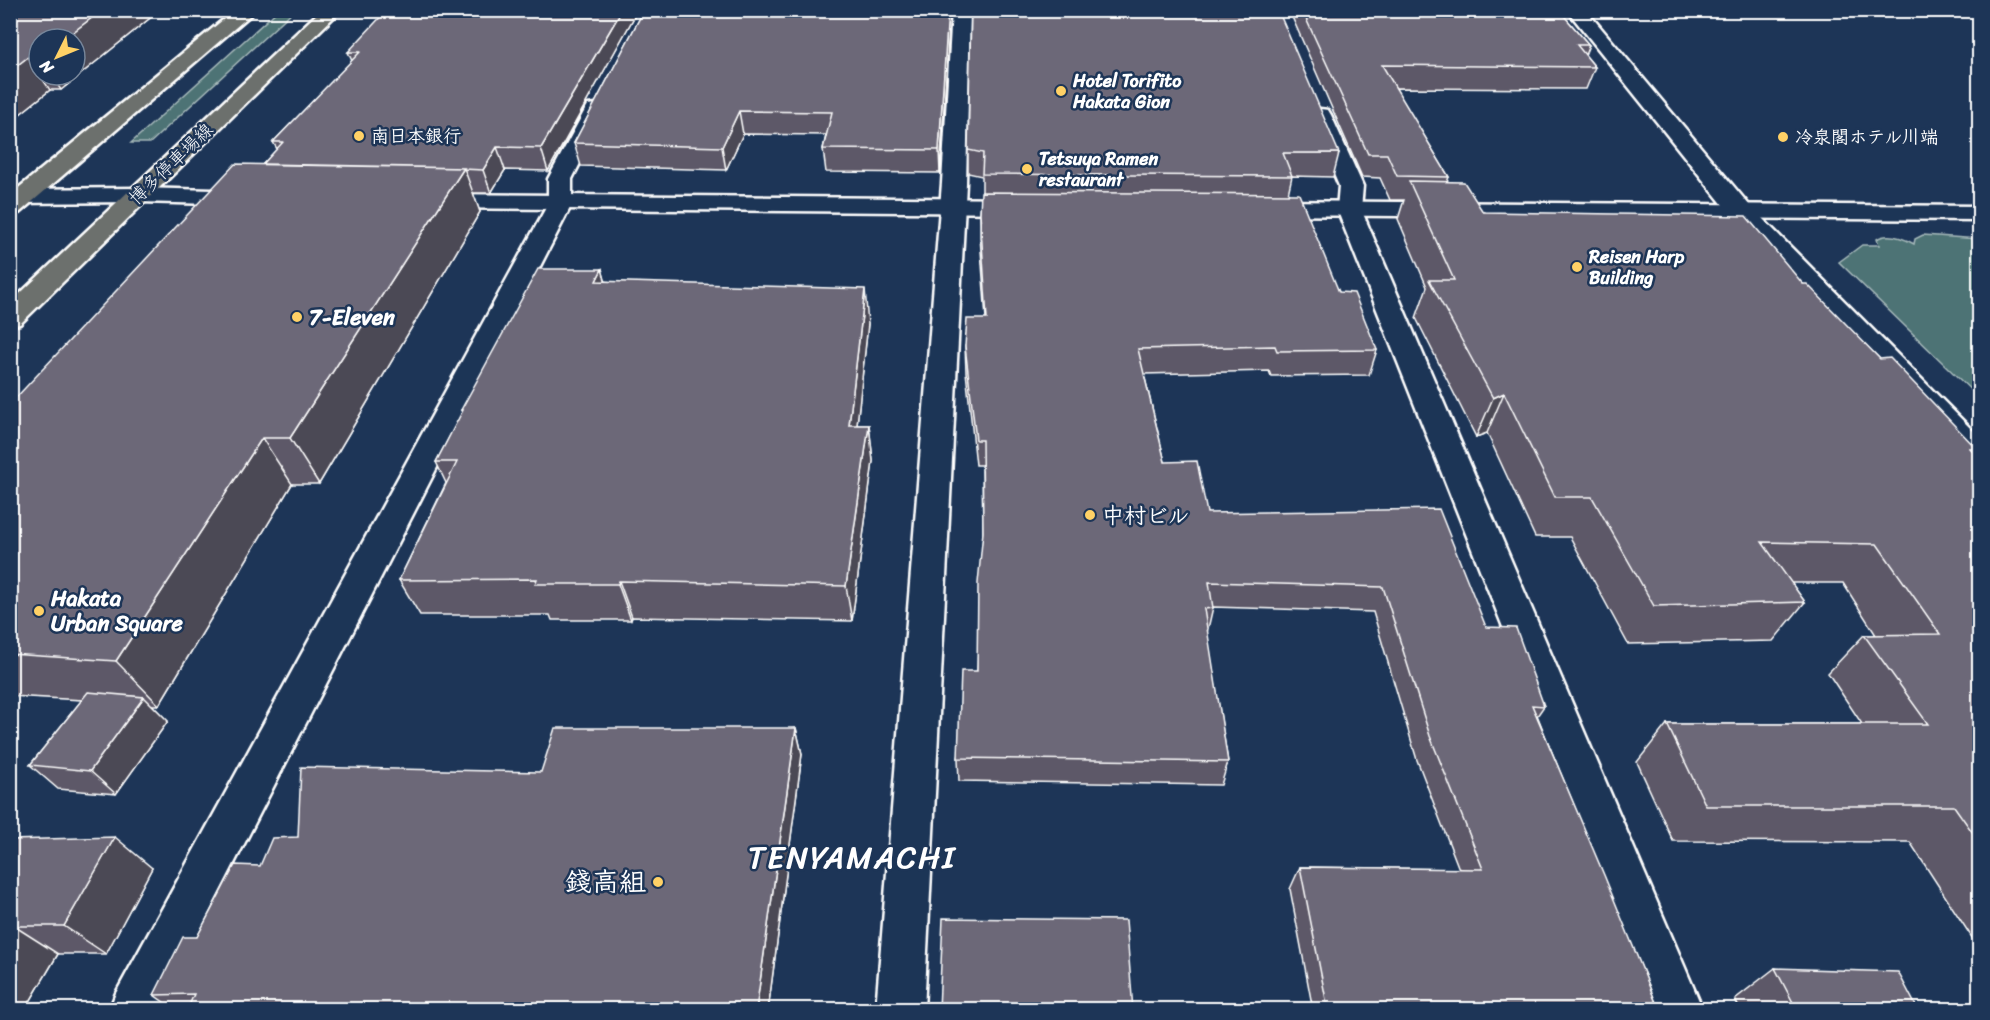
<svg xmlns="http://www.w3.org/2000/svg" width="1990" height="1020" font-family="Sriracha,'Klee One',sans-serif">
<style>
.green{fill:#4e7375;stroke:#a6b9ba;stroke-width:1.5}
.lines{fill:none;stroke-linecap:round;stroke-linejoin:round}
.minor-casing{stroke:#fff;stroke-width:5}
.tertiary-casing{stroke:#fff;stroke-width:5}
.primary-casing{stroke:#fff;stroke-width:5}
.minor{fill:#1d3557;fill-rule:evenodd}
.tertiary{fill:#1d3557;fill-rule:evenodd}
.primary{fill:#6c706d;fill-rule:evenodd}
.wall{fill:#5d5967;stroke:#fff;stroke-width:1.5;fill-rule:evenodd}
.shaded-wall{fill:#4c4854;stroke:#fff;stroke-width:1.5}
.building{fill:#6c6778;stroke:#fff;stroke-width:1.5}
.poi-dot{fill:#ffd166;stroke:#1d3557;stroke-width:2}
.labels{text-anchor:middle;stroke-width:5;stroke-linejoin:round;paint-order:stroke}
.far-poi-label{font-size:18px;font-weight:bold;fill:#fff;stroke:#1d3557;text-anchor:start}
.far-street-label{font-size:18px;fill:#fff;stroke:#1d3557}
.poi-label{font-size:22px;font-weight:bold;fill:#fff;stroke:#1d3557;text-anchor:start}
.near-poi-label{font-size:27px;font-weight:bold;fill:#fff;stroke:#1d3557;text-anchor:end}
.near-quarter-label{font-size:32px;letter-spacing:1.5px;fill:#fff;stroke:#1d3557}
</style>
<rect width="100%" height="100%" fill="#1d3557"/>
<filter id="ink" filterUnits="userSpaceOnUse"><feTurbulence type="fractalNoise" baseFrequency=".0167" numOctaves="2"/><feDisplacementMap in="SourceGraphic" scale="12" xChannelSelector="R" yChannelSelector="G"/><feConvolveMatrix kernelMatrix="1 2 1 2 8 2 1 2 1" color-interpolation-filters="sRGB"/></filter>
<g filter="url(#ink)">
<!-- green -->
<path class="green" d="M 277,11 L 293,11 L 150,143 L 131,143 Z
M 1923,235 L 1979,239 L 1979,398 L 1839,262 L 1862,245 L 1879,245 L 1877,239 C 1888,232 1903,238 1914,244 L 1915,239 Z"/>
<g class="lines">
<!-- minor casing -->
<g class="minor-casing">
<path id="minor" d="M 952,10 L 970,10 L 966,183 L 924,1010 L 876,1010 L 942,183 Z
M 1567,10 L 1586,10 L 1750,206 L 1980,438 L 1980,468 L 1969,465 L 1732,216 Z
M 596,104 L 604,105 L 607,110 L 572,179 L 572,204 L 159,1010 L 109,1010 L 116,993 L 548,204 L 548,179 L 585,110 L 588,105 Z
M 1320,109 L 1328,110 L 1331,115 L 1363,186 L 1361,209 L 1703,1010 L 1655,1010 L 1337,209 L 1339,186 L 1309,115 L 1312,110 Z"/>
</g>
<!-- tertiary casing -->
<g class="tertiary-casing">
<path id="tertiary" d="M 139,188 L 250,191 L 258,193 L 262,198 L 258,203 L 250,205 L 139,202 L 10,203 L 10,189 Z
M 433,194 L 1024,199 L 1033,201 L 1036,206 L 1033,211 L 1024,213 L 433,208 L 425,206 L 421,201 L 425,196 Z
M 1261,201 L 1980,206 L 1980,220 L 1261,215 L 1252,213 L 1249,208 L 1252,203 Z"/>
</g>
<!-- primary casing -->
<g class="primary-casing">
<path id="primary" d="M 235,10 L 256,10 L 19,213 L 10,215 L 10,195 Z
M 321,10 L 341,10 L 20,324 L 10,326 L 10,303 Z"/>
</g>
<!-- minor -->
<use href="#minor" class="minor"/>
<!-- tertiary -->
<use href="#tertiary" class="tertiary"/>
<!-- primary -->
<use href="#primary" class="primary"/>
</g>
<!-- wall -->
<path class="wall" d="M 10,10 L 160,10 L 61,90 L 50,90 L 10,122 ZM 39,39 L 75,75 L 39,75 Z
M 638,10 L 548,171 L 505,170 L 491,193 L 473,193 L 480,212 L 319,484 L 292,484 L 159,705 L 152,705 L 168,721 L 116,794 L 58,789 L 30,765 L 82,700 L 10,696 L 10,404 L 263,164 L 277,149 L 273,142 L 352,61 L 348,52 Z
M 644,10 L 950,10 L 940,173 L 826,172 L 823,149 L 826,135 L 743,134 L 726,170 L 581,166 L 574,143 Z
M 1289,10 L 1559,10 L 1589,45 L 1585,55 L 1595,67 L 1586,89 L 1395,88 L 1449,177 L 1447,182 L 1483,212 L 1803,284 L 1880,359 L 1976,448 L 1973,452 L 1980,459 L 1980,950 L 1910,842 L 1673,841 L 1637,762 L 1667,724 L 1862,724 L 1828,673 L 1864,635 L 1876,635 L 1843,583 L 1791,583 L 1805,602 L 1773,641 L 1628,644 L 1570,537 L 1535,537 L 1487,433 L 1476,437 L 1416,318 L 1427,287 L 1398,219 L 1404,200 L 1390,200 L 1380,178 L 1362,177 Z
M 968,150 L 1339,153 L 1333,177 L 1292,176 L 1288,194 L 1339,292 L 1377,350 L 1369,375 L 1271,376 L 1269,371 L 1144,374 L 1165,462 L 1207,513 L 1486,627 L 1544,706 L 1537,716 L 1659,1010 L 1313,1010 L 1290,889 L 1300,867 L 1459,869 L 1417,760 L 1373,612 L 1213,607 L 1207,633 L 1228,762 L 1221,785 L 959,781 L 958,758 L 977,671 L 983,532 L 982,465 L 976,465 L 966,372 L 965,346 L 986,319 L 980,237 L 980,213 L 982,192 L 982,176 L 968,173 Z
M 602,269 L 605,281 L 868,324 L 857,425 L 869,425 L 873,461 L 852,621 L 632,617 L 631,620 L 552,620 L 550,615 L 420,615 L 399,580 L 446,483 L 436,462 L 462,413 L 461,410 Z
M 796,728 L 802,754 L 768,1010 L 175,1010 L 154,995 L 197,937 L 260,866 L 298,837 L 541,772 Z
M 10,840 L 152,868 L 106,954 L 58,954 L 25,1010 L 10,1010 Z
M 1775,968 L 1918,1010 L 1740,1010 L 1735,999 Z"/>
<!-- shaded-wall -->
<path class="shaded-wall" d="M 102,10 L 160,10 L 61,90 L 51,75 L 75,75 L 75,39 L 64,39 Z
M 622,10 L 638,10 L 548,171 L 541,148 Z
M 948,10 L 950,10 L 940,173 L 939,150 Z
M 28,57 L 39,73 L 39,75 L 40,75 L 50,90 L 10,122 L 10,71 Z
M 739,111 L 743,134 L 726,170 L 722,147 Z
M 497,147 L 505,170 L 491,193 L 483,170 Z
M 464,168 L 480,212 L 319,484 L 290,438 Z
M 602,269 L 612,304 L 596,281 Z
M 865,289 L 868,324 L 853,461 L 849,425 Z
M 1504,393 L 1487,433 L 1476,437 L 1493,398 Z
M 869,425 L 873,461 L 852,621 L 846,586 Z
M 262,438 L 292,484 L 159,705 L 116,661 Z
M 619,581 L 632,617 L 631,620 L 618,584 Z
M 144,697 L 168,721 L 116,794 L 90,771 Z
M 796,728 L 802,754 L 768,1010 L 756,1010 Z
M 115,837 L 152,868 L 106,954 L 64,926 Z
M 14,926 L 58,954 L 25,1010 L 10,1010 L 10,932 Z"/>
<!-- building -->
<path class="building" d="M 10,10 L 102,10 L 64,39 L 39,39 L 39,57 L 28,57 L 10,71 Z
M 387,10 L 622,10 L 541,148 L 497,147 L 483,170 L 463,169 L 464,168 L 263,164 L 283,142 L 273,142 L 360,52 L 348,52 Z
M 644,10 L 948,10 L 939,150 L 823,149 L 832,112 L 739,111 L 722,147 L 574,143 Z
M 971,10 L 1278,10 L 1339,153 L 1283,153 L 1292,176 L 982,174 L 983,153 L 968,150 Z
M 1302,10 L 1559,10 L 1589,45 L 1577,45 L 1595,67 L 1382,65 L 1449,177 L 1397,176 L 1387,154 L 1368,154 Z
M 235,164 L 464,168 L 290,438 L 262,438 L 116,661 L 10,654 L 10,404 Z
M 1409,181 L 1464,182 L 1483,212 L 1746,216 L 1803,284 L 1807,284 L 1880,359 L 1890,358 L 1976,448 L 1970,448 L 1980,459 L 1980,843 L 1954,806 L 1706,806 L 1667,724 L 1928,724 L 1864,635 L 1940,634 L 1877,544 L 1762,542 L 1805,602 L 1654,606 L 1592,497 L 1555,497 L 1504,393 L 1493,398 L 1429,280 L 1454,280 Z
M 981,192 L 1299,194 L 1339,292 L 1354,293 L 1377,350 L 1277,351 L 1275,346 L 1138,349 L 1165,462 L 1197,461 L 1207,513 L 1439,509 L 1486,627 L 1516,628 L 1544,706 L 1532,705 L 1604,875 L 1659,1010 L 1328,1010 L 1300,867 L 1483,869 L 1430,736 L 1383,587 L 1209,582 L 1213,608 L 1204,609 L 1228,762 L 958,758 L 961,671 L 977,671 L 978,583 L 983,532 L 982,440 L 976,440 L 965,346 L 967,319 L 987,319 L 980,213 Z
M 538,269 L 602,269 L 596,281 L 865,289 L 849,425 L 869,425 L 846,586 L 619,581 L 618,584 L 535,584 L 537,579 L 399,580 L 457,462 L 436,462 L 463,410 L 461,410 Z
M 88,692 L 144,697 L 90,771 L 30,765 Z
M 555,728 L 796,728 L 756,1010 L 187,1010 L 194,994 L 154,995 L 183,937 L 197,937 L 235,865 L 260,866 L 272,838 L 298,837 L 301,767 L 541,772 Z
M 115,837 L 64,926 L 14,926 L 10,932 L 10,840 Z
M 943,918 L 1126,920 L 1133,1010 L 939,1010 Z
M 1775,968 L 1898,972 L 1918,1010 L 1797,1010 Z"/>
</g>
<!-- markers -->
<g class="poi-dot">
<circle cx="1061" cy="91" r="6"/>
<circle cx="359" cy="136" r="6"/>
<circle cx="1783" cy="137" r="6"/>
<circle cx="1027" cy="169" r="6"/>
<circle cx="1577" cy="267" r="6"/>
<circle cx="297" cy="317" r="6"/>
<circle cx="1090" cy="515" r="6"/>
<circle cx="39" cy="611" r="6"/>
<circle cx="658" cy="882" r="6"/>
</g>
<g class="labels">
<!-- far-poi labels -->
<g class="far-poi-label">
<text x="1073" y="87">Hotel Torifito<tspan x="1073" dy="21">Hakata Gion</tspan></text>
<text x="371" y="142">南日本銀行</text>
<text x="1795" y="143">冷泉閣ホテル川端</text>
<text x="1039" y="165">Tetsuya Ramen<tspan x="1039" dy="21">restaurant</tspan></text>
<text x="1589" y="263">Reisen Harp<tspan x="1589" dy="21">Building</tspan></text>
</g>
<!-- far-street labels -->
<g class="far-street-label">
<text transform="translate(171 164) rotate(-44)" y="6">博多停車場線</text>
</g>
<!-- poi labels -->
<g class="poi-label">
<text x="309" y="325">7-Eleven</text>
<text x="1102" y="523">中村ビル</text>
<text x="51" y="606">Hakata<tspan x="51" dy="25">Urban Square</tspan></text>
</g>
<!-- near-poi labels -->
<g class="near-poi-label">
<text x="646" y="891">錢高組</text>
</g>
<!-- near-quarter labels -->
<g class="near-quarter-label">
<text x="852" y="868">TENYAMACHI</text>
</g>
</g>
<!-- margin -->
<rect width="1990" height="1020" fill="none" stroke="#1d3557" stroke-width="36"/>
<rect x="18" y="18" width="1954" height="984" fill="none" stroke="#fff" stroke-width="2" filter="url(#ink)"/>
<!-- north arrow -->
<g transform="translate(57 57) rotate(227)"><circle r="28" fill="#1d3557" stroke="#77869a" stroke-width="1.5"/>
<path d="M0-4.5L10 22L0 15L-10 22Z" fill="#ffd166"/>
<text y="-9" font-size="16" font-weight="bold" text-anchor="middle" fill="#ffffff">N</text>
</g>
</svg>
